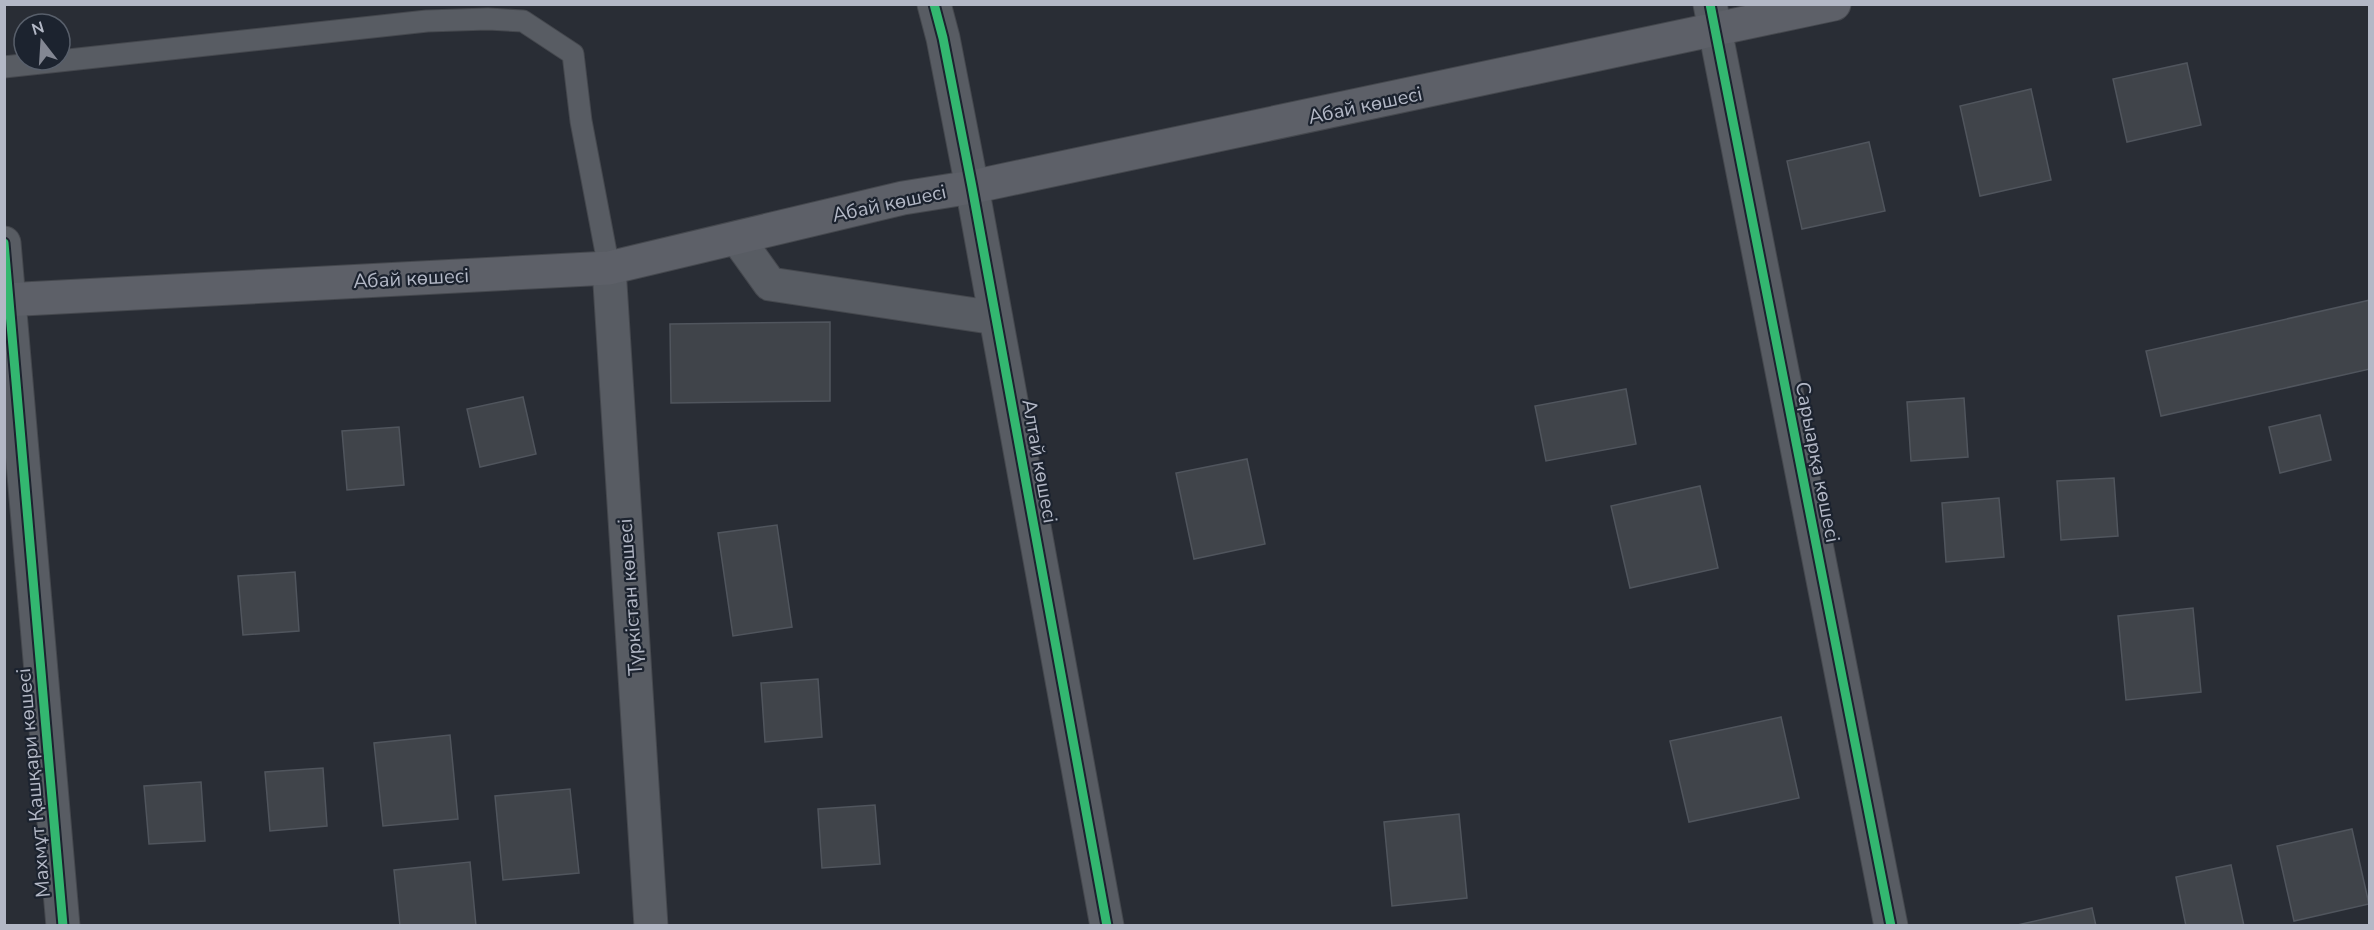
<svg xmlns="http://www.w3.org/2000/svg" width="2374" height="930" font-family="'Nunito Sans',sans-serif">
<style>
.building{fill:#40444a;stroke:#50555d;stroke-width:1.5}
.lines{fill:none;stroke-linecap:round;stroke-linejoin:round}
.service-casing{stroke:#45484e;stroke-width:23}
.minor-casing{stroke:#45484e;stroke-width:35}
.secondary-casing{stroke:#45484e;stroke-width:35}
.service{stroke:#585c63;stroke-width:21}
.minor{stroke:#585c63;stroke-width:33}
.secondary{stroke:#5d6068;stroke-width:33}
.cycleway-casing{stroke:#1c232f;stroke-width:13}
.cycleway{stroke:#33b770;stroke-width:9}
.labels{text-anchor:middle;stroke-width:4.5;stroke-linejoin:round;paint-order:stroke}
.street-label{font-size:20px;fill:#b3b8c6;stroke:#1c232f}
</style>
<rect width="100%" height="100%" fill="#292d35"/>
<!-- building -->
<path class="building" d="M 2187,63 L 2201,125 L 2127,142 L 2113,79 Z
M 2031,89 L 2051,180 L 1980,196 L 1960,106 Z
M 1869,142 L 1885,211 L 1802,229 L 1787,161 Z
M 2370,300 L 2370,369 L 2161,416 L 2146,351 Z
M 830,322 L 830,401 L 671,403 L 670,324 Z
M 1626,389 L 1636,444 L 1546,461 L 1535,406 Z
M 523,397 L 536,454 L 480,467 L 467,409 Z
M 1964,398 L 1968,457 L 1911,461 L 1907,402 Z
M 2320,415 L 2331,460 L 2280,473 L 2269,427 Z
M 399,427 L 404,485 L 347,490 L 342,431 Z
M 1247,459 L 1265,544 L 1194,559 L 1176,473 Z
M 2114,478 L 2118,536 L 2061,540 L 2057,481 Z
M 1700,486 L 1718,568 L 1630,588 L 1611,506 Z
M 1999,498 L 2004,557 L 1946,562 L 1942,503 Z
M 777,525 L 792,627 L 733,636 L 718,533 Z
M 295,572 L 299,631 L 243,635 L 238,576 Z
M 2193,608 L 2201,692 L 2126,700 L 2118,616 Z
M 818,679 L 822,737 L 765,742 L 761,683 Z
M 1781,717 L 1799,798 L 1689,822 L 1670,741 Z
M 450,735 L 458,819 L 383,826 L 374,743 Z
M 323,768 L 327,826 L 270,831 L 265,772 Z
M 201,782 L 205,841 L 149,844 L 144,786 Z
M 570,789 L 579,873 L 503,880 L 495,796 Z
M 875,805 L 880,864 L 822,868 L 818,809 Z
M 1459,814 L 1467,898 L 1392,906 L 1384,822 Z
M 2352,829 L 2369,904 L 2294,921 L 2277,846 Z
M 470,862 L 476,926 L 400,926 L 394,870 Z
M 2231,865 L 2244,926 L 2186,926 L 2176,877 Z
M 2092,908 L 2096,926 L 2013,926 Z"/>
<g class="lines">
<!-- service casing -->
<g class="service-casing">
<path id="service" d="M 4,67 L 427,21 L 488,19 L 523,21 L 573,54 L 581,121 L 609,268"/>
</g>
<!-- minor casing -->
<g class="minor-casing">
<path id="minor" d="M 934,4 L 943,38 L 972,187 L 1107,926
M 1710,4 L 1891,926
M 737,238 L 770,284 L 996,318
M 4,243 L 63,926
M 609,268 L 651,926"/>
</g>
<!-- secondary casing -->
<g class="secondary-casing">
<path id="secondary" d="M 4,300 L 609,268 L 903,198 L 972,187 L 1834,4"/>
</g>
<!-- service -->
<use href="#service" class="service"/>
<!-- minor -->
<use href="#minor" class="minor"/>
<!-- secondary -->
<use href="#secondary" class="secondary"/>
<!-- cycleway casing -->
<g class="cycleway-casing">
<path id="cycleway" d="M 934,4 L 943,38 L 972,187 L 1107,926
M 1710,4 L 1891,926
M 4,243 L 63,926"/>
</g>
<!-- cycleway -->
<use href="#cycleway" class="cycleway"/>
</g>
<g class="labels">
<!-- street labels -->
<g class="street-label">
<text transform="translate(1365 105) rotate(-12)" y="7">Абай көшесі</text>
<text transform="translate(889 203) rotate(-12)" y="7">Абай көшесі</text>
<text transform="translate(411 278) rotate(-3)" y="7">Абай көшесі</text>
<text transform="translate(1040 461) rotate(80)" y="7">Алтай көшесі</text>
<text transform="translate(1818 462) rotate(79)" y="7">Сарыарқа көшесі</text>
<text transform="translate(630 597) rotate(-94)" y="7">Түркістан көшесі</text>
<text transform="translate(33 783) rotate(-95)" y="7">Махмұт Қашқари көшесі</text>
</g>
</g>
<!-- border -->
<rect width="2374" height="930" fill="none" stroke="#b3b8c6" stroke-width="12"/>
<!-- north arrow -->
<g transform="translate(42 42) rotate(343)"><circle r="28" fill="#1c232f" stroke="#585f6b" stroke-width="1.5"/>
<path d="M0-4.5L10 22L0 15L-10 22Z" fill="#838793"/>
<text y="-9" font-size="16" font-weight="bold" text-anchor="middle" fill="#b3b8c6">N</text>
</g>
</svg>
